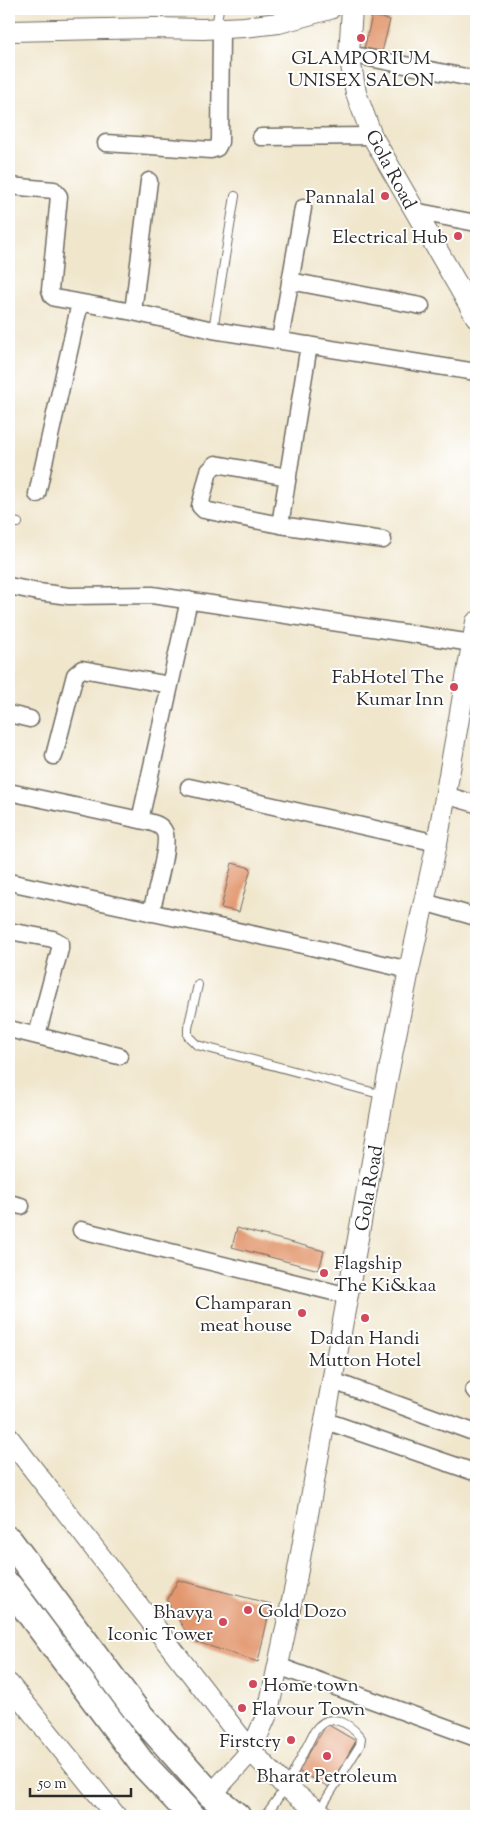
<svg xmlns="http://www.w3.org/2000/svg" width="485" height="1825" font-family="'Sorts Mill Goudy',serif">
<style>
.building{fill:#e2966d}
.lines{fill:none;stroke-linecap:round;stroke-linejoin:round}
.service-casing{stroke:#706c63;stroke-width:10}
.minor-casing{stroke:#706c63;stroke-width:19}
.tertiary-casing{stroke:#706c63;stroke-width:22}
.trunk-casing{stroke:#706c63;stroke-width:29}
.service{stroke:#fff;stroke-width:8}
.minor{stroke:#fff;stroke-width:16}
.tertiary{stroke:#fff;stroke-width:20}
.trunk{stroke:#fff;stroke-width:26}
.poi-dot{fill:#d1495b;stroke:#fff;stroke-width:2}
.labels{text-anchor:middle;stroke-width:4;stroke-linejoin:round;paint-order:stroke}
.poi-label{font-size:19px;fill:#2b2b2b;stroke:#fff;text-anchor:end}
.street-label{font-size:19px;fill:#2b2b2b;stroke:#fff}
</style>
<rect width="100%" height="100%" fill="#fff"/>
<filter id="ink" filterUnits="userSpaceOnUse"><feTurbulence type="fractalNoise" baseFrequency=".02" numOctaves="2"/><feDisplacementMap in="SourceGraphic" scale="10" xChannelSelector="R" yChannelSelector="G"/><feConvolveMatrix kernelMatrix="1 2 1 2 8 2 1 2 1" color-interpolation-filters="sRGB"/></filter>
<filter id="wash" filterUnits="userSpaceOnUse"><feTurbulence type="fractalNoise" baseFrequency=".0096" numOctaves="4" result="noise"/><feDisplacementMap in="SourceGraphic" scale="20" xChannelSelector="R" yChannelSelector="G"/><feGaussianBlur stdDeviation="1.12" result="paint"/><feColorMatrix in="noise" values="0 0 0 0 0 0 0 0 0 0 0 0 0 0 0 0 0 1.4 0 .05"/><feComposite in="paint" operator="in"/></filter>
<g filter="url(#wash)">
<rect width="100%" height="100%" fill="#f0e6cc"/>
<g id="blocks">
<!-- building -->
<path class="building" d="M 372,16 L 390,20 L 381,56 L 363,53 Z
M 232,863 L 251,868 L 239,912 L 221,908 Z
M 237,1228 L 324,1251 L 319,1270 L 232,1247 Z
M 178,1580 L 271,1604 L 258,1662 L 191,1640 L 167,1601 Z
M 327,1724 L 356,1741 L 329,1787 L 298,1771 Z"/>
</g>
</g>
<g filter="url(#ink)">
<use href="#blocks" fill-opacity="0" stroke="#706c63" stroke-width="1"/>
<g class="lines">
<!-- service casing -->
<g class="service-casing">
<path id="service" d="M 216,27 L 219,9
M 213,330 L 235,196
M 9,521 L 18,523
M 198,985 L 188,1028 L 188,1036 L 197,1045 L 383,1095
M 265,1816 L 286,1787 L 314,1732 C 328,1711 348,1721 361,1738 L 360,1745 L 319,1811"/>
</g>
<!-- minor casing -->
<g class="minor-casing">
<path id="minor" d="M 349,54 L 476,79
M 261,137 L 372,136
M 106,143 L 211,150 L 217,148 L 220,142 L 221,29
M 9,186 L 54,190 L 59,196 L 50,290 L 52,296 L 55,298 L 133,312 L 213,330 L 476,372
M 414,211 L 476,223
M 290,281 L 421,306
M 133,312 L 149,181
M 280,340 L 303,208
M 288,477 L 216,464 L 209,471 L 200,506 L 204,510 L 280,525 L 383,540
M 37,494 L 80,303
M 280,525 L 309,345
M 9,586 L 38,592 L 69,596 L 152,595 L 472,643
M 9,714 L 30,719
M 54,756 L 75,675 L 82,669 L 170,685
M 189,787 L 437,843
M 9,792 L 140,820 C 148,822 160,823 164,831 C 171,842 154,898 151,913
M 445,795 L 476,804
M 140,820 L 189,600
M 9,882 L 307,946 L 409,970
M 424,902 L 476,917
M 9,931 L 53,939 L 60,943 L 60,949 L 37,1035
M 9,1029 L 119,1056
M 9,1203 L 21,1206
M 81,1230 L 349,1296
M 333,1381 L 476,1433
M 474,1390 L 476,1391
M 326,1421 L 471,1471 L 476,1467
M 278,1666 L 476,1738"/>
</g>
<!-- tertiary casing -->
<g class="tertiary-casing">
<path id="tertiary" d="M 352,9 L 349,54 L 356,93 L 372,136 L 476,317
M 9,31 L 154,28 L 203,29 L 244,27 L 279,23 L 330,9
M 9,1438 L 251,1751 L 286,1787 L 325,1816
M 9,1684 L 116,1816
M 211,1795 L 251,1751 L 268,1712 L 295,1586 L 384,1095 L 409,970 L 437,843 L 476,622"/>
</g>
<!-- trunk casing -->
<g class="trunk-casing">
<path id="trunk" d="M 9,1540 L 139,1714 L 211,1795 L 237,1816
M 9,1586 L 141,1762 L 192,1816"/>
</g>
<!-- service -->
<use href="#service" class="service"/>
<!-- minor -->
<use href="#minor" class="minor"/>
<!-- tertiary -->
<use href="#tertiary" class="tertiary"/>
<!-- trunk -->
<use href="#trunk" class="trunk"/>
</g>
</g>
<!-- markers -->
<g class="poi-dot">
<circle cx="361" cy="38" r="5"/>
<circle cx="385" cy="196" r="5"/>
<circle cx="458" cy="236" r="5"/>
<circle cx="454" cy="687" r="5"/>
<circle cx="324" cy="1273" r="5"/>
<circle cx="302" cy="1313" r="5"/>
<circle cx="365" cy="1318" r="5"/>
<circle cx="248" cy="1610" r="5"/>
<circle cx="223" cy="1622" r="5"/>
<circle cx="253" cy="1684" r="5"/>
<circle cx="242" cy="1708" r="5"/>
<circle cx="291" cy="1740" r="5"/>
<circle cx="327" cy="1756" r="5"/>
</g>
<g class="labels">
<!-- poi labels -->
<g class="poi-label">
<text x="361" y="64" text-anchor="middle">GLAMPORIUM<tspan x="361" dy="22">UNISEX SALON</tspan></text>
<text x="375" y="203">Pannalal</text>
<text x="448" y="243">Electrical Hub</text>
<text x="444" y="683">FabHotel The<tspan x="444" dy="22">Kumar Inn</tspan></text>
<text x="334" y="1269" text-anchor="start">Flagship<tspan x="334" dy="22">The Ki&amp;kaa</tspan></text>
<text x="292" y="1309">Champaran<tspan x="292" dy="22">meat house</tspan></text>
<text x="365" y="1344" text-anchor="middle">Dadan Handi<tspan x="365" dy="22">Mutton Hotel</tspan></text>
<text x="258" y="1617" text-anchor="start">Gold Dozo</text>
<text x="213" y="1618">Bhavya<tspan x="213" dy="22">Iconic Tower</tspan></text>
<text x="263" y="1691" text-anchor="start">Home town</text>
<text x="252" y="1715" text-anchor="start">Flavour Town</text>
<text x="281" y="1747">Firstcry</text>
<text x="327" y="1782" text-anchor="middle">Bharat Petroleum</text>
</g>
<!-- street labels -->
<g class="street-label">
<text transform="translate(392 169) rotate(62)" y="7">Gola Road</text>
<text transform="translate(368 1188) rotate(-80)" y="7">Gola Road</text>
</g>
</g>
<!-- margin -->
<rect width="485" height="1825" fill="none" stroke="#fff" stroke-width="30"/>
<!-- scale -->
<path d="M30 1788v8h101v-8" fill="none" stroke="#2b2b2b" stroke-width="2.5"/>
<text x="38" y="1788" font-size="15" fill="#2b2b2b" stroke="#ffffff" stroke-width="4" paint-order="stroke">50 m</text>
</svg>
